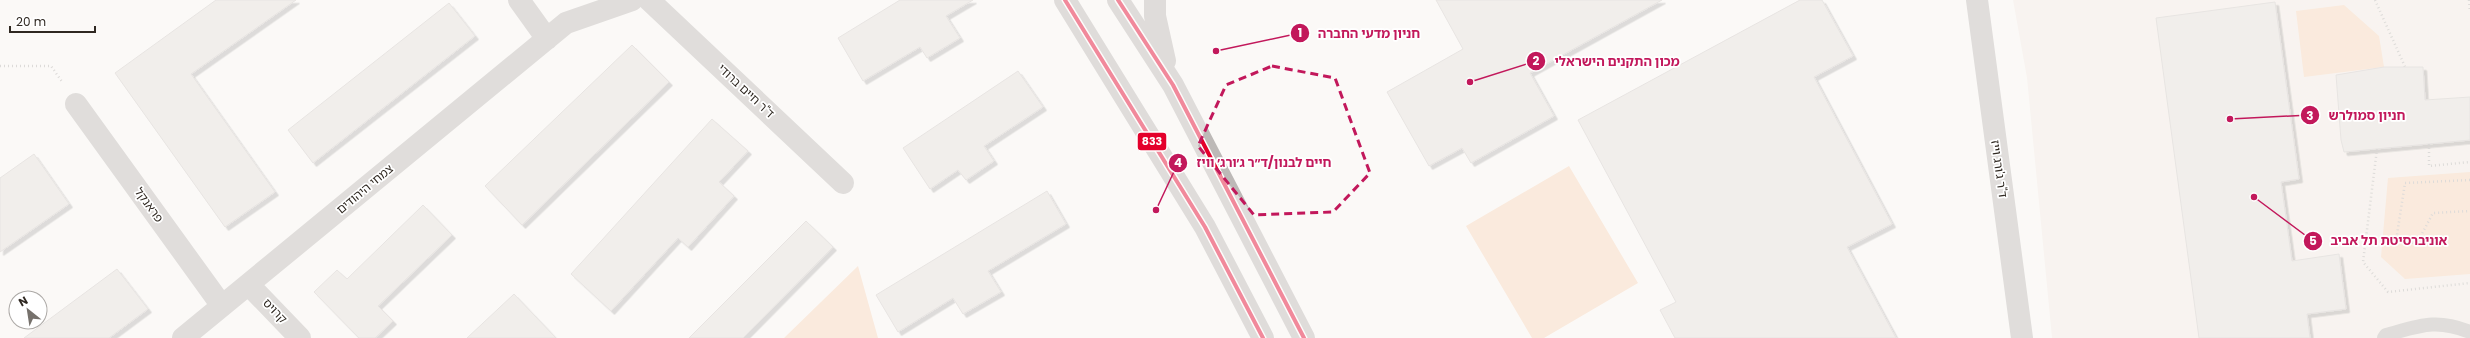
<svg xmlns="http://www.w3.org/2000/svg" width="2470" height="338" font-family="Poppins,'Noto Sans Hebrew',sans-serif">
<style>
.built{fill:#f3ece6}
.green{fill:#f8d7bc}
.building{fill:#e4e0dc;stroke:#d0cbc8;filter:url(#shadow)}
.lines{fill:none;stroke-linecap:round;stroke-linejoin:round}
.path{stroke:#b9b6b4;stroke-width:2.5;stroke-dasharray:1 3;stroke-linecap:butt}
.lane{stroke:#bebbb8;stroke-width:14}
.street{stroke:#bebbb8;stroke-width:22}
.secondary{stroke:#bdb9b7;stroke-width:22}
.bus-1-casing{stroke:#fff;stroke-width:7}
.bus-1{stroke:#e4002b;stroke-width:4}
.marked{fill:none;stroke:#c2185b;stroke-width:3;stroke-dasharray:8 5;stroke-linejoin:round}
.labels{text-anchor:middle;stroke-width:3.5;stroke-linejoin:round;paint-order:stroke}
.street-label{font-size:12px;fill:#2f2821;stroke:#fff}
.leader{fill:none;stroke:#c2185b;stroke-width:1.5}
.callout-dot{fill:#c2185b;stroke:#fff;stroke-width:1.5}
.mark-label{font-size:12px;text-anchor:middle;font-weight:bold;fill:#fff}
.callout-label{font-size:13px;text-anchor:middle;font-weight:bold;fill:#c2185b;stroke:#fff;stroke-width:3.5;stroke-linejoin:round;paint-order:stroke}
.line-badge{stroke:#fff;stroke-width:1.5}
.badge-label{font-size:11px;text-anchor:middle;font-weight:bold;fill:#fff}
</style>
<defs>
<filter id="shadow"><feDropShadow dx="3.5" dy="3.5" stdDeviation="0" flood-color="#0004"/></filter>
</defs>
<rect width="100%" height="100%" fill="#fbf9f7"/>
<!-- built -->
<path class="built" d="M 2013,0 L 2470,0 L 2470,338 L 2052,338 L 2027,78 Z"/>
<!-- green -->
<path class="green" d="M 2344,5 L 2379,36 L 2384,67 L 2304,77 L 2296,11 Z
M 1569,166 L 1638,283 L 1544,338 L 1532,338 L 1466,226 Z
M 2470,172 L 2470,274 L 2405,279 L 2381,257 L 2388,178 Z
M 858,266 L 878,338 L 784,338 Z"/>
<!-- building -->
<path class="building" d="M 216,0 L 296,0 L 191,74 L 275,192 L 225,227 L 115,73 Z
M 900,0 L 973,0 L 946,16 L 960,38 L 927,58 L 920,47 L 863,81 L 838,38 Z
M 1436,0 L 1662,0 L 1530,73 L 1554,116 L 1471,163 L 1462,148 L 1429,166 L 1387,92 L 1463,49 Z
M 1800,0 L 1822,0 L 1853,56 L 1814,77 L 1892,224 L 1847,247 L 1896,338 L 1675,338 L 1660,310 L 1676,302 L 1578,120 Z
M 2275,2 L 2299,179 L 2281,182 L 2292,261 L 2339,254 L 2346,309 L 2307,314 L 2310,338 L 2199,338 L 2156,18 Z
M 449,3 L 475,36 L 313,163 L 288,130 Z
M 632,45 L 669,82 L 522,225 L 485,186 Z
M 2384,67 L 2423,67 L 2425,100 L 2470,97 L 2470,140 L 2344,152 L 2341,140 L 2336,75 Z
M 1018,71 L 1043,107 L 984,146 L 994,161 L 966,180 L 958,170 L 930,189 L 903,148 Z
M 712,119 L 748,151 L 719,182 L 734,196 L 688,247 L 678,238 L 611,311 L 571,274 Z
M 34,154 L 69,204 L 0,252 L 0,178 Z
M 1047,191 L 1066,224 L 988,271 L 1001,292 L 963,314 L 953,298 L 898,332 L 876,295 Z
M 423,205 L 452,235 L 378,306 L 393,321 L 375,338 L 359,338 L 314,292 L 337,270 L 347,279 Z
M 806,221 L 833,247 L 743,338 L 689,338 Z
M 117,269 L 148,309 L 109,338 L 24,338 Z
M 514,294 L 556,338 L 467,338 Z"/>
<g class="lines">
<!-- path -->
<path class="path" d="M 2375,0 L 2406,69
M 2469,0 L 2470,12
M 0,66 L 51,66 L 63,83
M 2429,144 L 2429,166 L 2470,162
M 2377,149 L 2363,262 L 2388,292 L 2470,283
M 2470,180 L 2405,183 L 2396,241 L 2417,243 L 2433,213 L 2470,211"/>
<!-- lane -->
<path class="lane" d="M 2384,338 L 2386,335 C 2419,326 2436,318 2470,332"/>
<!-- street -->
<path class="street" d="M 519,0 L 547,39
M 649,0 L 843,183
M 1977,0 L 2022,338
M 76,104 L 222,306
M 249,285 L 300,338
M 183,338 L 566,23 L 632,0"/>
<!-- secondary -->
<path class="secondary" d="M 1065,0 L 1205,227 L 1263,338
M 1118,0 L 1173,85 L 1304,338
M 1155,0 L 1155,16 L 1165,61"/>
<!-- bus-1 casing -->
<g class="bus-1-casing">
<path id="bus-1" d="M 1065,0 L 1205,227 L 1263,338
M 1118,0 L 1173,85 L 1304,338"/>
</g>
<!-- bus-1 -->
<use href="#bus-1" class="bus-1"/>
</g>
<!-- marked area -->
<path d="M0 0H2470V338H0ZM 1272,66 L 1335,78 L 1370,173 L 1333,212 L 1254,215 L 1198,146 L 1226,85 Z" fill="#fbf9f7" fill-opacity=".55" fill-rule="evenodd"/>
<path class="marked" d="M 1272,66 L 1335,78 L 1370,173 L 1333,212 L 1254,215 L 1198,146 L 1226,85 Z"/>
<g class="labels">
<!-- street labels -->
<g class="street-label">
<text transform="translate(746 91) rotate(43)" y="4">ד"ר חיים ברודי</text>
<text transform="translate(1999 169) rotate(82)" y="4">ד"ר ג'ורג וייז</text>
<text transform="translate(365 189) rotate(-40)" y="4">צמחי היהודים</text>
<text transform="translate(149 205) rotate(54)" y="4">פראנקל</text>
<text transform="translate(275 311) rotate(46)" y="4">קרויס</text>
</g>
</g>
<!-- callouts -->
<path class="leader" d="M1216 51L1300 33M1470 82L1536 61M2230 119L2310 115M1156 210L1178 163M2254 197L2313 241"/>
<g class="callout-dot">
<circle cx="1216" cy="51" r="4"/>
<circle cx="1470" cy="82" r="4"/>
<circle cx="2230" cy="119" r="4"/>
<circle cx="1156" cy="210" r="4"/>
<circle cx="2254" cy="197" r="4"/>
<circle cx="1300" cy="33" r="10"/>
<circle cx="1536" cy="61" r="10"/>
<circle cx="2310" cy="115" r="10"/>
<circle cx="1178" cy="163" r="10"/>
<circle cx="2313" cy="241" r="10"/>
</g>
<g class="mark-label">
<text x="1300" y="37">1</text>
<text x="1536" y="65">2</text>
<text x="2310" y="120">3</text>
<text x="1178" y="167">4</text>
<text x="2313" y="245">5</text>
</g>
<g class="callout-label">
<text x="1369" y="38">חניון מדעי החברה</text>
<text x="1617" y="66">מכון התקנים הישראלי</text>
<text x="2367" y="120">חניון סמולרש</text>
<text x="1264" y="167">חיים לבנון/ד״ר ג׳ורג׳ וויז</text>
<text x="2389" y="245">אוניברסיטת תל אביב</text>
</g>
<rect class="line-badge" x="1137" y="132" width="30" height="19" rx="4" fill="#e4002b"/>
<g class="badge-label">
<text x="1152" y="145">833</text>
</g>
<!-- north arrow -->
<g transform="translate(28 310) rotate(330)"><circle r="19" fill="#ffffff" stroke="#aca9a6"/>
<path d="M0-3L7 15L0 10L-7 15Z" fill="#76716c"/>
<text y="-6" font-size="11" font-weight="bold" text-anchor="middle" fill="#2f2821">N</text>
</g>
<!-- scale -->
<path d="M10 26v6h85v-6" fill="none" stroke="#2f2821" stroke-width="2"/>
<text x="16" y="26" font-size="12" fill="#2f2821" stroke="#ffffff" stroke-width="3" paint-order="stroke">20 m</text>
</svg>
